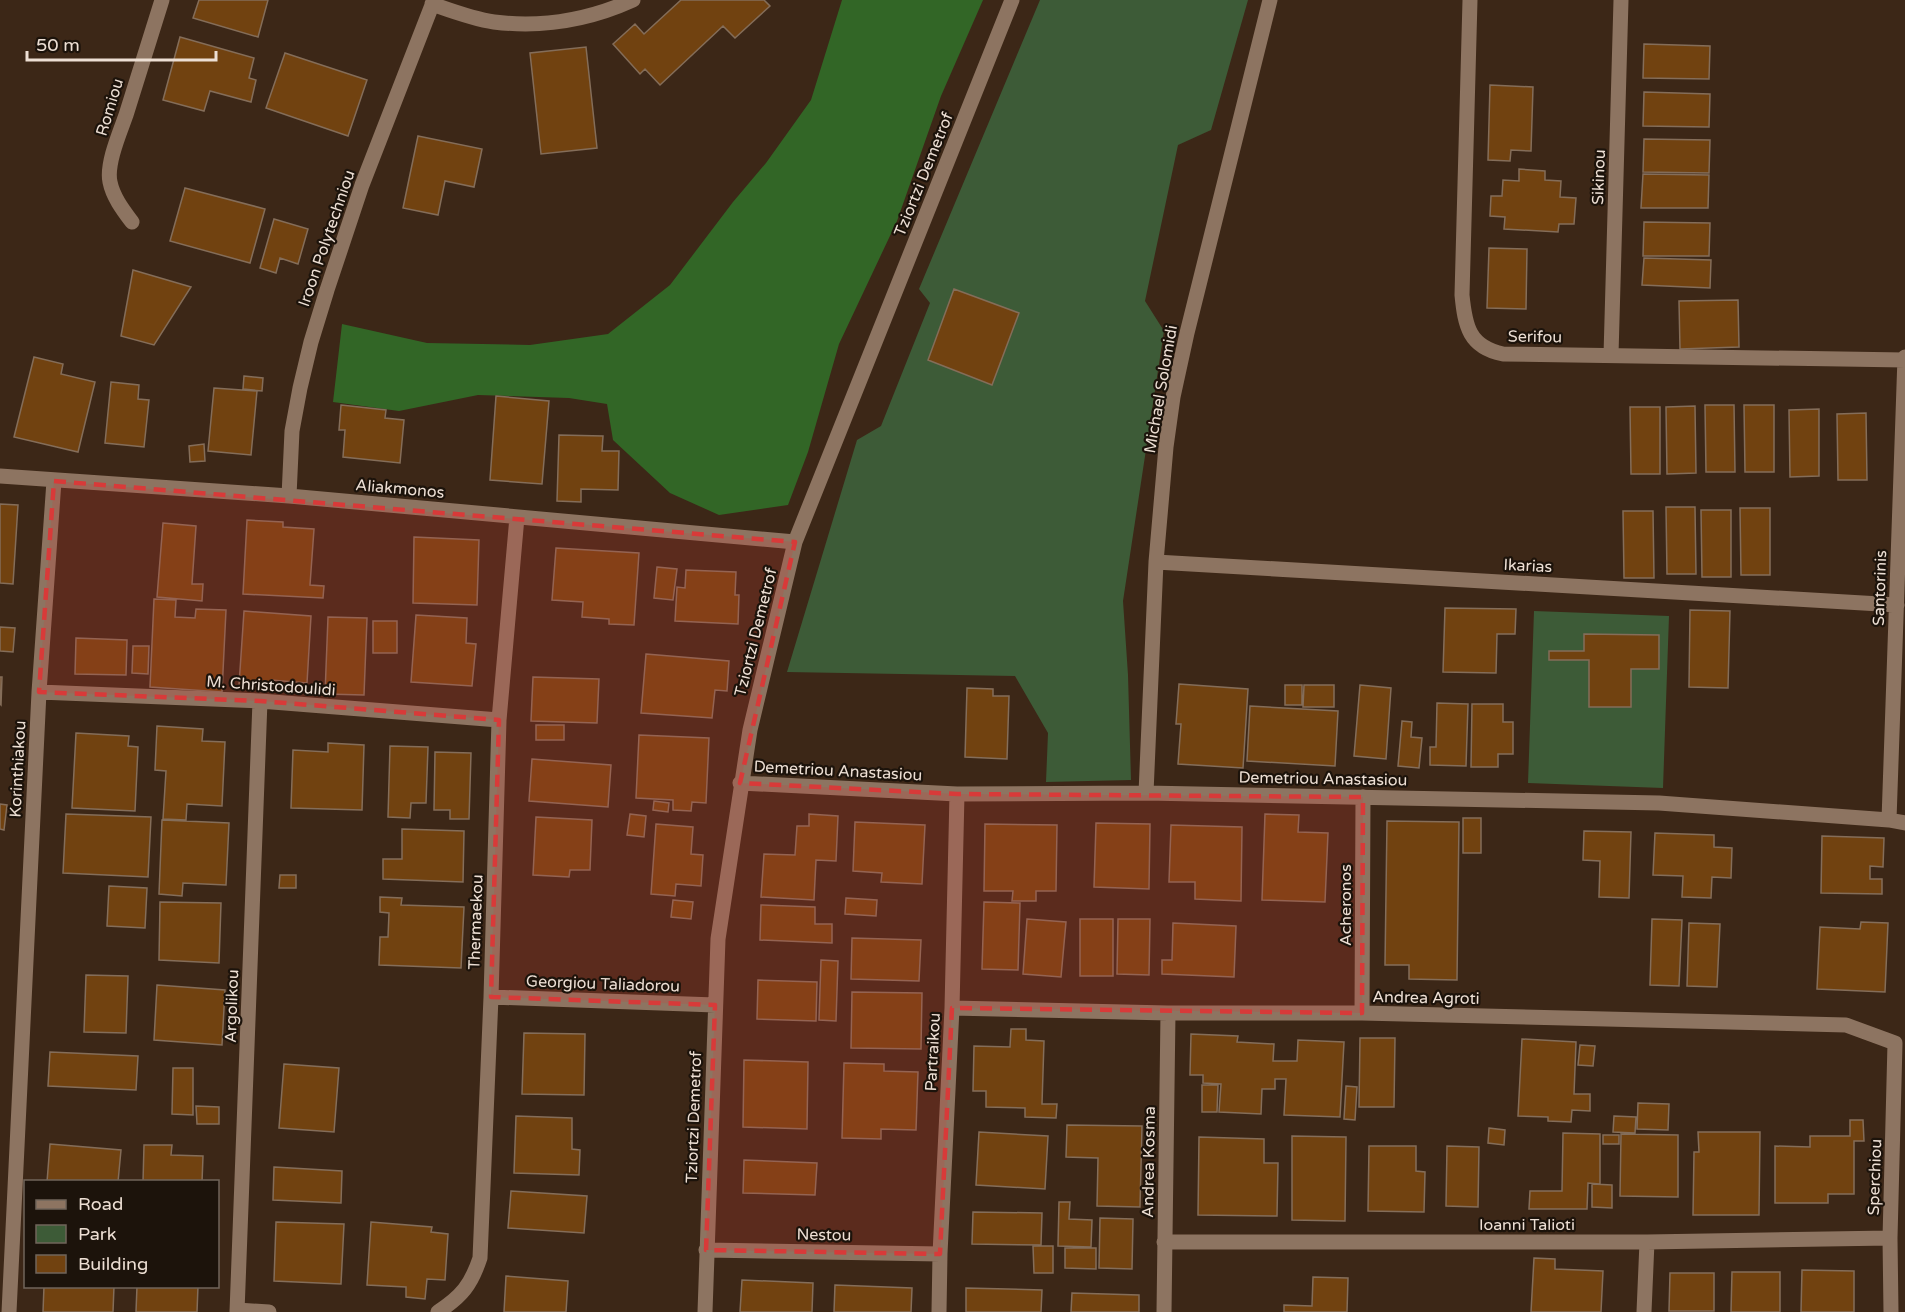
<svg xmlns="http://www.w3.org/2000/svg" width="1905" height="1312" font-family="'Varela Round',sans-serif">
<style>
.green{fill:#3d5b37}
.forest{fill:#326626}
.building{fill:#714210;stroke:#846d59;stroke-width:1.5}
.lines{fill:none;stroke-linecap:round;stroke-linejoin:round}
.minor{stroke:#8d7461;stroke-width:15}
.marked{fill:#d83a39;fill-opacity:0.2;stroke:#d83a39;stroke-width:4.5;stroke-dasharray:12 8;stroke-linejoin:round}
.labels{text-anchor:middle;stroke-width:4.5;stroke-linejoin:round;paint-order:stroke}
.street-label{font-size:16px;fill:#eddfd4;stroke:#1c130b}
</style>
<rect width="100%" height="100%" fill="#3c2717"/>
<!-- green -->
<path class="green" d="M 1040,0 L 1248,0 L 1211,130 L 1178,145 L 1145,301 L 1164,331 L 1123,601 L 1128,675 L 1131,780 L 1046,782 L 1048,733 L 1015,676 L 787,672 L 857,440 L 881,426 L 930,303 L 919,289 Z
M 1534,611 L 1669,616 L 1663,788 L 1528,783 Z"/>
<!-- forest -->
<path class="forest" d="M 842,0 L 983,0 L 941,96 L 897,221 L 839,344 L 808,452 L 788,505 L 719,515 L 670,493 L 613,440 L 607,404 L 569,398 L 478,395 L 399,411 L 333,402 L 342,324 L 427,343 L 530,345 L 608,334 L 670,285 L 733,202 L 766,163 L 811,100 Z"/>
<!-- building -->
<path class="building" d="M 199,0 L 268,0 L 258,37 L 193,18 Z
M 681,0 L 764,0 L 770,6 L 735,38 L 723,26 L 660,85 L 645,69 L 640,74 L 613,44 L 635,24 L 644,34 Z
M 180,37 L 254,58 L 249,78 L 256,80 L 251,102 L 210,91 L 204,111 L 163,100 Z
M 1644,44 L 1710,46 L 1709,79 L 1643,78 Z
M 586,47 L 597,148 L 541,154 L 530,53 Z
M 285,53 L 367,80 L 348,136 L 266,108 Z
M 1490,85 L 1533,87 L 1531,151 L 1511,150 L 1510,161 L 1488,160 Z
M 1644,92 L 1710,94 L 1709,127 L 1643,126 Z
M 418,136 L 482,149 L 474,187 L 445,181 L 438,215 L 403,208 Z
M 1644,139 L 1710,140 L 1709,173 L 1643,172 Z
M 1519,169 L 1545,171 L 1545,180 L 1561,181 L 1560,197 L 1576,198 L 1574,224 L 1559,224 L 1558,232 L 1504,229 L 1505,217 L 1490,216 L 1491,196 L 1502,196 L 1503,180 L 1519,181 Z
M 1643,174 L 1709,175 L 1708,208 L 1641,208 Z
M 185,188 L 265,209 L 250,263 L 170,241 Z
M 274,219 L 308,229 L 298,264 L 280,258 L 276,273 L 260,268 Z
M 1644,222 L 1710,223 L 1709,256 L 1643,256 Z
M 1489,248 L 1527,249 L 1526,309 L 1487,308 Z
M 1644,258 L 1711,260 L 1710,288 L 1642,285 Z
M 133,270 L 191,287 L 154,345 L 121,336 Z
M 954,289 L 1019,313 L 992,385 L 928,360 Z
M 1738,300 L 1739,347 L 1680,349 L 1679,301 Z
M 34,357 L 63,364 L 61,374 L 95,382 L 78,452 L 14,437 Z
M 244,376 L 263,378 L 262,391 L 243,389 Z
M 111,382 L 139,385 L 138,399 L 149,400 L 144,447 L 105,443 Z
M 214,388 L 257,391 L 251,455 L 208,451 Z
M 496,396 L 549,401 L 542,484 L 490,480 Z
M 341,405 L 386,410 L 385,418 L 404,420 L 400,463 L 343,457 L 345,430 L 339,430 Z
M 1705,405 L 1734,405 L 1735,472 L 1706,472 Z
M 1744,405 L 1774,405 L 1774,472 L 1745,472 Z
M 1695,406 L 1696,473 L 1667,474 L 1666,407 Z
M 1630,407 L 1660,407 L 1660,474 L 1631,474 Z
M 1819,409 L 1819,476 L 1790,477 L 1789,410 Z
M 1866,413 L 1867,480 L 1838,480 L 1837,414 Z
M 559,435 L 603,436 L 602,451 L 619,451 L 618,490 L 581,489 L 581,502 L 557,501 Z
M 204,444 L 205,461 L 190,462 L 189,446 Z
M 0,504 L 18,505 L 13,584 L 0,583 Z
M 1666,507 L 1695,507 L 1696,574 L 1667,574 Z
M 1740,508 L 1770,508 L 1770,575 L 1741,575 Z
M 1701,510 L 1731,510 L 1731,577 L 1702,577 Z
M 1623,511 L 1653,511 L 1654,578 L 1624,578 Z
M 247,520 L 283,522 L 283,527 L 314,529 L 310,585 L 324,586 L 323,598 L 243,594 Z
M 163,523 L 196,526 L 192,584 L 203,584 L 202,601 L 157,597 Z
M 414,537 L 479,540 L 477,605 L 413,603 Z
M 556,548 L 639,553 L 634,625 L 609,624 L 609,619 L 582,617 L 583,602 L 552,600 Z
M 657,567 L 677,569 L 673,600 L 654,598 Z
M 686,570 L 736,572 L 735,595 L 739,595 L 738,624 L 675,621 L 677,587 L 685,588 Z
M 154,599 L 176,600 L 175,617 L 195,618 L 196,609 L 226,610 L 222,692 L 150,687 Z
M 1445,608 L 1516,609 L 1515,634 L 1497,634 L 1496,673 L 1443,672 Z
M 1690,610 L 1730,611 L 1728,688 L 1689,687 Z
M 244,611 L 311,616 L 307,683 L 271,680 L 271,687 L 239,685 Z
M 416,615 L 467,618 L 466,643 L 476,644 L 472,686 L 411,682 Z
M 328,617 L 367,618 L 364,695 L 325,694 Z
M 373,621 L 397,621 L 397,653 L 373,653 Z
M 0,627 L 15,628 L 13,652 L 0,651 Z
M 1584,634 L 1659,635 L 1659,669 L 1631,669 L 1631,707 L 1589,707 L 1589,660 L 1549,660 L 1549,651 L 1584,651 Z
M 76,638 L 127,640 L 126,675 L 75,674 Z
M 133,646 L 149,646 L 148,674 L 132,673 Z
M 646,654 L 729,661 L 727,691 L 715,690 L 712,718 L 641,713 Z
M 0,677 L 2,677 L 1,705 L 0,704 Z
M 533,677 L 599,679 L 597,723 L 531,721 Z
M 1179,684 L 1248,689 L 1243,768 L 1178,764 L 1181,724 L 1176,724 Z
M 1285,685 L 1302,685 L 1302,705 L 1285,705 Z
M 1304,685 L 1334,685 L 1334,707 L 1303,707 Z
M 1360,685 L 1391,688 L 1386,759 L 1354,756 Z
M 967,688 L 993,689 L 993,696 L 1009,696 L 1007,759 L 965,757 Z
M 1437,703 L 1468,704 L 1466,766 L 1430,765 L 1430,747 L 1436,747 Z
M 1472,704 L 1503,704 L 1503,722 L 1513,722 L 1513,754 L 1498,754 L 1498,767 L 1471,767 Z
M 1250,706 L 1338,711 L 1335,766 L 1247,761 Z
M 1402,721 L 1412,722 L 1411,737 L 1422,738 L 1419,768 L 1398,766 Z
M 536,725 L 564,725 L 564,740 L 536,740 Z
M 157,726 L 203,729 L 202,741 L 225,742 L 222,806 L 187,804 L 186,820 L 163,819 L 166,771 L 155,770 Z
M 76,733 L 129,736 L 128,746 L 138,747 L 135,811 L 72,808 Z
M 639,735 L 709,738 L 706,803 L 692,802 L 691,811 L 673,810 L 673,800 L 636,798 Z
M 328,743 L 364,745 L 362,810 L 291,808 L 293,750 L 328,752 Z
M 390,746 L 428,747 L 426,803 L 411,803 L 410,818 L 388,817 Z
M 435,752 L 471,753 L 469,819 L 450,819 L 450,810 L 434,810 Z
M 532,759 L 611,765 L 608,807 L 529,801 Z
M 654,801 L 669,803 L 668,812 L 653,810 Z
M 0,804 L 7,805 L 4,830 L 0,829 Z
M 66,814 L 151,817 L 148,877 L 63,873 Z
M 630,814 L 646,816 L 644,837 L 627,835 Z
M 809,814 L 838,816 L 836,861 L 816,860 L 814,900 L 761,897 L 764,854 L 795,855 L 797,826 L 809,826 Z
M 1265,814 L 1299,815 L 1298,832 L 1328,833 L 1325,902 L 1262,900 Z
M 536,817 L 592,820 L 590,870 L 570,870 L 569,877 L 533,875 Z
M 1463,818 L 1481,818 L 1481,853 L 1463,853 Z
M 162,820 L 229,823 L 226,885 L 183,883 L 182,896 L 159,894 Z
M 1387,821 L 1459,822 L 1457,980 L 1409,979 L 1409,965 L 1385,965 Z
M 855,822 L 925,825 L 922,884 L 881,882 L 882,873 L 853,871 Z
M 1096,823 L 1150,824 L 1149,889 L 1094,887 Z
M 656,824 L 693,827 L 691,854 L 703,855 L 701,886 L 676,884 L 675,896 L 651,894 Z
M 985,824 L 1057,825 L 1056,891 L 1036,891 L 1036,901 L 1012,901 L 1013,891 L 984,891 Z
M 1171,825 L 1242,827 L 1241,901 L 1195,899 L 1195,882 L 1169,882 Z
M 402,829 L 464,831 L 463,882 L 383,879 L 383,859 L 402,859 Z
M 1584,831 L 1631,832 L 1629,898 L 1599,897 L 1600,861 L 1583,860 Z
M 1655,833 L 1714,835 L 1714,847 L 1732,848 L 1731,878 L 1712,877 L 1711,898 L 1682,897 L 1683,876 L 1653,875 Z
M 1822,836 L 1884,838 L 1883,867 L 1870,866 L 1870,879 L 1882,879 L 1882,894 L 1821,893 Z
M 280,875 L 296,875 L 296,888 L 279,888 Z
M 109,886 L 147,888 L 145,928 L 107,926 Z
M 380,897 L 402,898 L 401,905 L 464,907 L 461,968 L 379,965 L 380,937 L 388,937 L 389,913 L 380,912 Z
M 846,898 L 877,900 L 876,916 L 845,914 Z
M 673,900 L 693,902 L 691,919 L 671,917 Z
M 160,902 L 221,903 L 219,963 L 159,960 Z
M 984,902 L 1020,903 L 1018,970 L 982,969 Z
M 761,905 L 815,907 L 815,924 L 832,924 L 832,943 L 760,940 Z
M 1027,919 L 1066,922 L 1061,977 L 1023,974 Z
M 1080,919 L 1113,919 L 1113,976 L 1080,976 Z
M 1118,919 L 1150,919 L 1149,975 L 1117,974 Z
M 1652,919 L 1682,920 L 1679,986 L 1650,985 Z
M 1861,922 L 1888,923 L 1885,992 L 1817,989 L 1820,927 L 1860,929 Z
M 1173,923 L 1236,926 L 1234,977 L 1162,974 L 1162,960 L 1172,960 Z
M 1689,923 L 1720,924 L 1717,987 L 1687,986 Z
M 852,938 L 921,940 L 919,981 L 851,979 Z
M 821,960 L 838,961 L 836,1021 L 819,1020 Z
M 86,975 L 128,976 L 126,1033 L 84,1032 Z
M 758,980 L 817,982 L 816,1021 L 757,1019 Z
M 157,985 L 225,990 L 222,1045 L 154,1040 Z
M 852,992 L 922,993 L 921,1049 L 851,1048 Z
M 1011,1029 L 1026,1029 L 1026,1040 L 1044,1041 L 1042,1104 L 1057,1104 L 1056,1118 L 1025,1117 L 1025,1108 L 986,1107 L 986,1091 L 973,1091 L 974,1046 L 1010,1047 Z
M 524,1033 L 585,1034 L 584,1095 L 522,1094 Z
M 1191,1034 L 1238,1036 L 1237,1042 L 1274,1044 L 1273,1061 L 1297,1061 L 1298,1040 L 1344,1042 L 1340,1117 L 1284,1115 L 1286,1079 L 1275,1079 L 1275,1089 L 1262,1089 L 1261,1114 L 1219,1112 L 1221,1084 L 1203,1083 L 1203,1075 L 1190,1075 Z
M 1360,1038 L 1395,1038 L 1394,1107 L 1359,1107 Z
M 1522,1039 L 1576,1042 L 1574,1094 L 1590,1094 L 1590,1111 L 1572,1110 L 1571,1122 L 1548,1121 L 1548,1117 L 1518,1116 Z
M 1580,1045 L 1595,1046 L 1593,1066 L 1578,1065 Z
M 50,1052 L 138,1056 L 136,1090 L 48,1086 Z
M 744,1060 L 808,1062 L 807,1129 L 743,1127 Z
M 844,1063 L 884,1064 L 884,1071 L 918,1072 L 916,1130 L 881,1129 L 881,1139 L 842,1138 Z
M 284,1064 L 339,1068 L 334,1132 L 279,1128 Z
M 173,1068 L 193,1068 L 193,1115 L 172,1114 Z
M 1202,1085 L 1218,1085 L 1217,1112 L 1202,1112 Z
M 1346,1086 L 1357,1087 L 1355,1120 L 1344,1119 Z
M 1638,1103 L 1669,1104 L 1668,1130 L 1637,1129 Z
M 196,1106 L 219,1107 L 219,1124 L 197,1124 Z
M 516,1116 L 572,1118 L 572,1149 L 580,1150 L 579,1175 L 514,1173 Z
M 1614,1116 L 1636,1117 L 1635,1133 L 1613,1132 Z
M 1850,1120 L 1863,1120 L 1864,1141 L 1854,1141 L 1854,1194 L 1828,1194 L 1828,1203 L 1775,1203 L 1775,1146 L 1810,1147 L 1810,1136 L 1850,1136 Z
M 1067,1125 L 1142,1126 L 1140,1207 L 1097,1206 L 1098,1158 L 1066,1157 Z
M 1489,1128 L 1505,1130 L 1504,1145 L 1488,1143 Z
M 979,1132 L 1048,1136 L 1045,1189 L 976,1185 Z
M 1698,1132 L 1760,1132 L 1759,1215 L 1693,1215 L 1694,1152 L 1699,1152 Z
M 1563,1133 L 1600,1134 L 1600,1184 L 1588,1183 L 1587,1209 L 1529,1209 L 1530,1191 L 1562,1191 Z
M 1621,1134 L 1678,1135 L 1678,1197 L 1620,1196 Z
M 1603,1135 L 1619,1135 L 1619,1144 L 1603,1144 Z
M 1292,1136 L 1346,1137 L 1345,1221 L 1292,1220 Z
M 1199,1137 L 1264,1139 L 1264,1163 L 1278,1163 L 1277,1216 L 1198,1215 Z
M 50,1144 L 121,1150 L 118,1182 L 47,1182 Z
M 144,1145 L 172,1145 L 171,1155 L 203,1156 L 202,1182 L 143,1182 Z
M 1369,1146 L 1416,1146 L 1416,1171 L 1425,1172 L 1424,1212 L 1368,1211 Z
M 1447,1146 L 1479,1147 L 1478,1207 L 1446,1206 Z
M 744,1160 L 817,1163 L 815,1195 L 743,1193 Z
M 274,1167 L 342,1171 L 341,1203 L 273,1200 Z
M 1592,1184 L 1612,1185 L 1612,1208 L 1592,1207 Z
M 511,1191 L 587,1196 L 584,1233 L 508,1228 Z
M 1059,1202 L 1070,1202 L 1069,1219 L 1092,1220 L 1091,1247 L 1058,1246 Z
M 973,1212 L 1042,1213 L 1041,1245 L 972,1244 Z
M 1100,1218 L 1133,1219 L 1132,1269 L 1099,1268 Z
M 276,1222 L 344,1224 L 341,1284 L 274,1281 Z
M 371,1222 L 432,1227 L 431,1232 L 448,1234 L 445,1280 L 427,1279 L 425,1299 L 406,1297 L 406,1287 L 367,1285 Z
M 1033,1246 L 1053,1246 L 1053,1273 L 1034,1273 Z
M 1065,1248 L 1096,1248 L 1096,1269 L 1065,1268 Z
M 1534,1258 L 1555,1259 L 1555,1269 L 1603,1271 L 1601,1312 L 1531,1312 Z
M 1802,1270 L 1854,1271 L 1854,1312 L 1801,1312 Z
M 1732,1272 L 1780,1272 L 1780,1312 L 1731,1312 Z
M 1670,1273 L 1714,1273 L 1714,1311 L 1669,1311 Z
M 506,1276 L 568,1281 L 566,1312 L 504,1312 Z
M 1313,1277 L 1348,1278 L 1347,1312 L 1284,1312 L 1284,1305 L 1312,1306 Z
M 742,1280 L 813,1283 L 812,1312 L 740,1312 Z
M 835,1285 L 912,1288 L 911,1312 L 834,1312 Z
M 44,1286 L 114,1286 L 113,1312 L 43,1312 Z
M 137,1286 L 198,1286 L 197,1312 L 136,1312 Z
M 966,1288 L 1042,1290 L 1041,1312 L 966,1312 Z
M 1072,1293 L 1139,1295 L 1139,1312 L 1071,1312 Z"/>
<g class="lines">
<!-- minor -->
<path class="minor" d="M 1470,0 L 1462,295 C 1465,326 1469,347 1503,354 L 1905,360
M 432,4 C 452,11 473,19 494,22 C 543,28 589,20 633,0
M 132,222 C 123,210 113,197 110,182 C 106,164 120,132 126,115 C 138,76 150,38 162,0
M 1611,355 L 1621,0
M 0,476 L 289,496 L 795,542
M 289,496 L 292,431 L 300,388 L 311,342 L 327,290 L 362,185 L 434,0
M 1156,562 L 1897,605
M 39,692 L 260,701 L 499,720
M 740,783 L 957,794 L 1146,793 L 1659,803 L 1889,820 L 1905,823
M 1146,793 L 1156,562 L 1166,447 L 1173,397 L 1187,333 L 1270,0
M 1889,820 L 1905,357
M 491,997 L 715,1005
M 952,1008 L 1168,1013 L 1362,1013 L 1846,1025 L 1895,1043 L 1890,1238 L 1891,1312
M 1362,1013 L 1363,797
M 1164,1242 L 1647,1242 L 1890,1238
M 706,1250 L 940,1254
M 237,1310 L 269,1312
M 9,1312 L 39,692 L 54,481
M 237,1312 L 260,701
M 438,1312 C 462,1296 471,1285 480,1258 L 491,997 L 499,720 L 517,517
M 705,1312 L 718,939 L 750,730 L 795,542 L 1012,0
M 939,1312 L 940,1254 L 952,1008 L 957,794
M 1164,1312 L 1168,1013
M 1644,1312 L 1647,1242"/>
</g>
<!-- marked area -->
<path class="marked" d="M 54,481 L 795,542 L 740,783 L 957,794 L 1363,797 L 1362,1013 L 952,1008 L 940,1254 L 706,1250 L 715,1005 L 491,997 L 499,720 L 260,701 L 39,692 Z"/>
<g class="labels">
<!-- street labels -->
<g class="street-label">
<text transform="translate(109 107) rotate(-73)" y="6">Romiou</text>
<text transform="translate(923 174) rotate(-68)" y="6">Tziortzi Demetrof</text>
<text transform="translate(1598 177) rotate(-88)" y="6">Sikinou</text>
<text transform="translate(326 238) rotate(-71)" y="6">Iroon Polytechniou</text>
<text transform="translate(1535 336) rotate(1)" y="6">Serifou</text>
<text transform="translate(1160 389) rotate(-80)" y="6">Michael Solomidi</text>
<text transform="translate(400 488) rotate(5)" y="6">Aliakmonos</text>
<text transform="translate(1528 565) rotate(3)" y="6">Ikarias</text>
<text transform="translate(1879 588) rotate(-88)" y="6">Santorinis</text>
<text transform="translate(755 632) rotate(-76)" y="6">Tziortzi Demetrof</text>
<text transform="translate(271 685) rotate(4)" y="6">M. Christodoulidi</text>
<text transform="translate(17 769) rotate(-87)" y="6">Korinthiakou</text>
<text transform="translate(838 770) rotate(3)" y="6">Demetriou Anastasiou</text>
<text transform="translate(1323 778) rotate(1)" y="6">Demetriou Anastasiou</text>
<text transform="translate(1345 905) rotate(-90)" y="6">Acheronos</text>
<text transform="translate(475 922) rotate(-88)" y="6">Thermaekou</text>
<text transform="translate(603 983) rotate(2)" y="6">Georgiou Taliadorou</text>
<text transform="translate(1426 997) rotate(1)" y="6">Andrea Agroti</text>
<text transform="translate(231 1006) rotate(-88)" y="6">Argolikou</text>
<text transform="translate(932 1052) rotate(-87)" y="6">Partraikou</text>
<text transform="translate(693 1117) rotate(-88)" y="6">Tziortzi Demetrof</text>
<text transform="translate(1148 1162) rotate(-89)" y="6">Andrea Kosma</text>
<text transform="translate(1874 1177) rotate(-88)" y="6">Sperchiou</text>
<text x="1527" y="1230">Ioanni Talioti</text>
<text transform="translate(824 1234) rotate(1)" y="6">Nestou</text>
</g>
</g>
<!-- legend -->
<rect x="24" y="1180" width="195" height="108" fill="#1c130b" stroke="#70655b" stroke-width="1.5"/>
<rect x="36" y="1200" width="30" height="9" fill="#8d7461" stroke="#70655b" stroke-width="1.5"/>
<text x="78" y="1210" font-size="18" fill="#eddfd4">Road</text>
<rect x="36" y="1225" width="30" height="18" fill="#3d5b37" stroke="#70655b" stroke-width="1.5"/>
<text x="78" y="1240" font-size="18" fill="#eddfd4">Park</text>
<rect x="36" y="1255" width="30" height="18" fill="#714210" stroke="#70655b" stroke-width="1.5"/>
<text x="78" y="1270" font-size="18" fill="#eddfd4">Building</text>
<!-- scale -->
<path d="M27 51v9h189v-9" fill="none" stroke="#eddfd4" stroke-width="3"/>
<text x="36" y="51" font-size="18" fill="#eddfd4" stroke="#1c130b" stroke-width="4.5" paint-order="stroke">50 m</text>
</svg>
